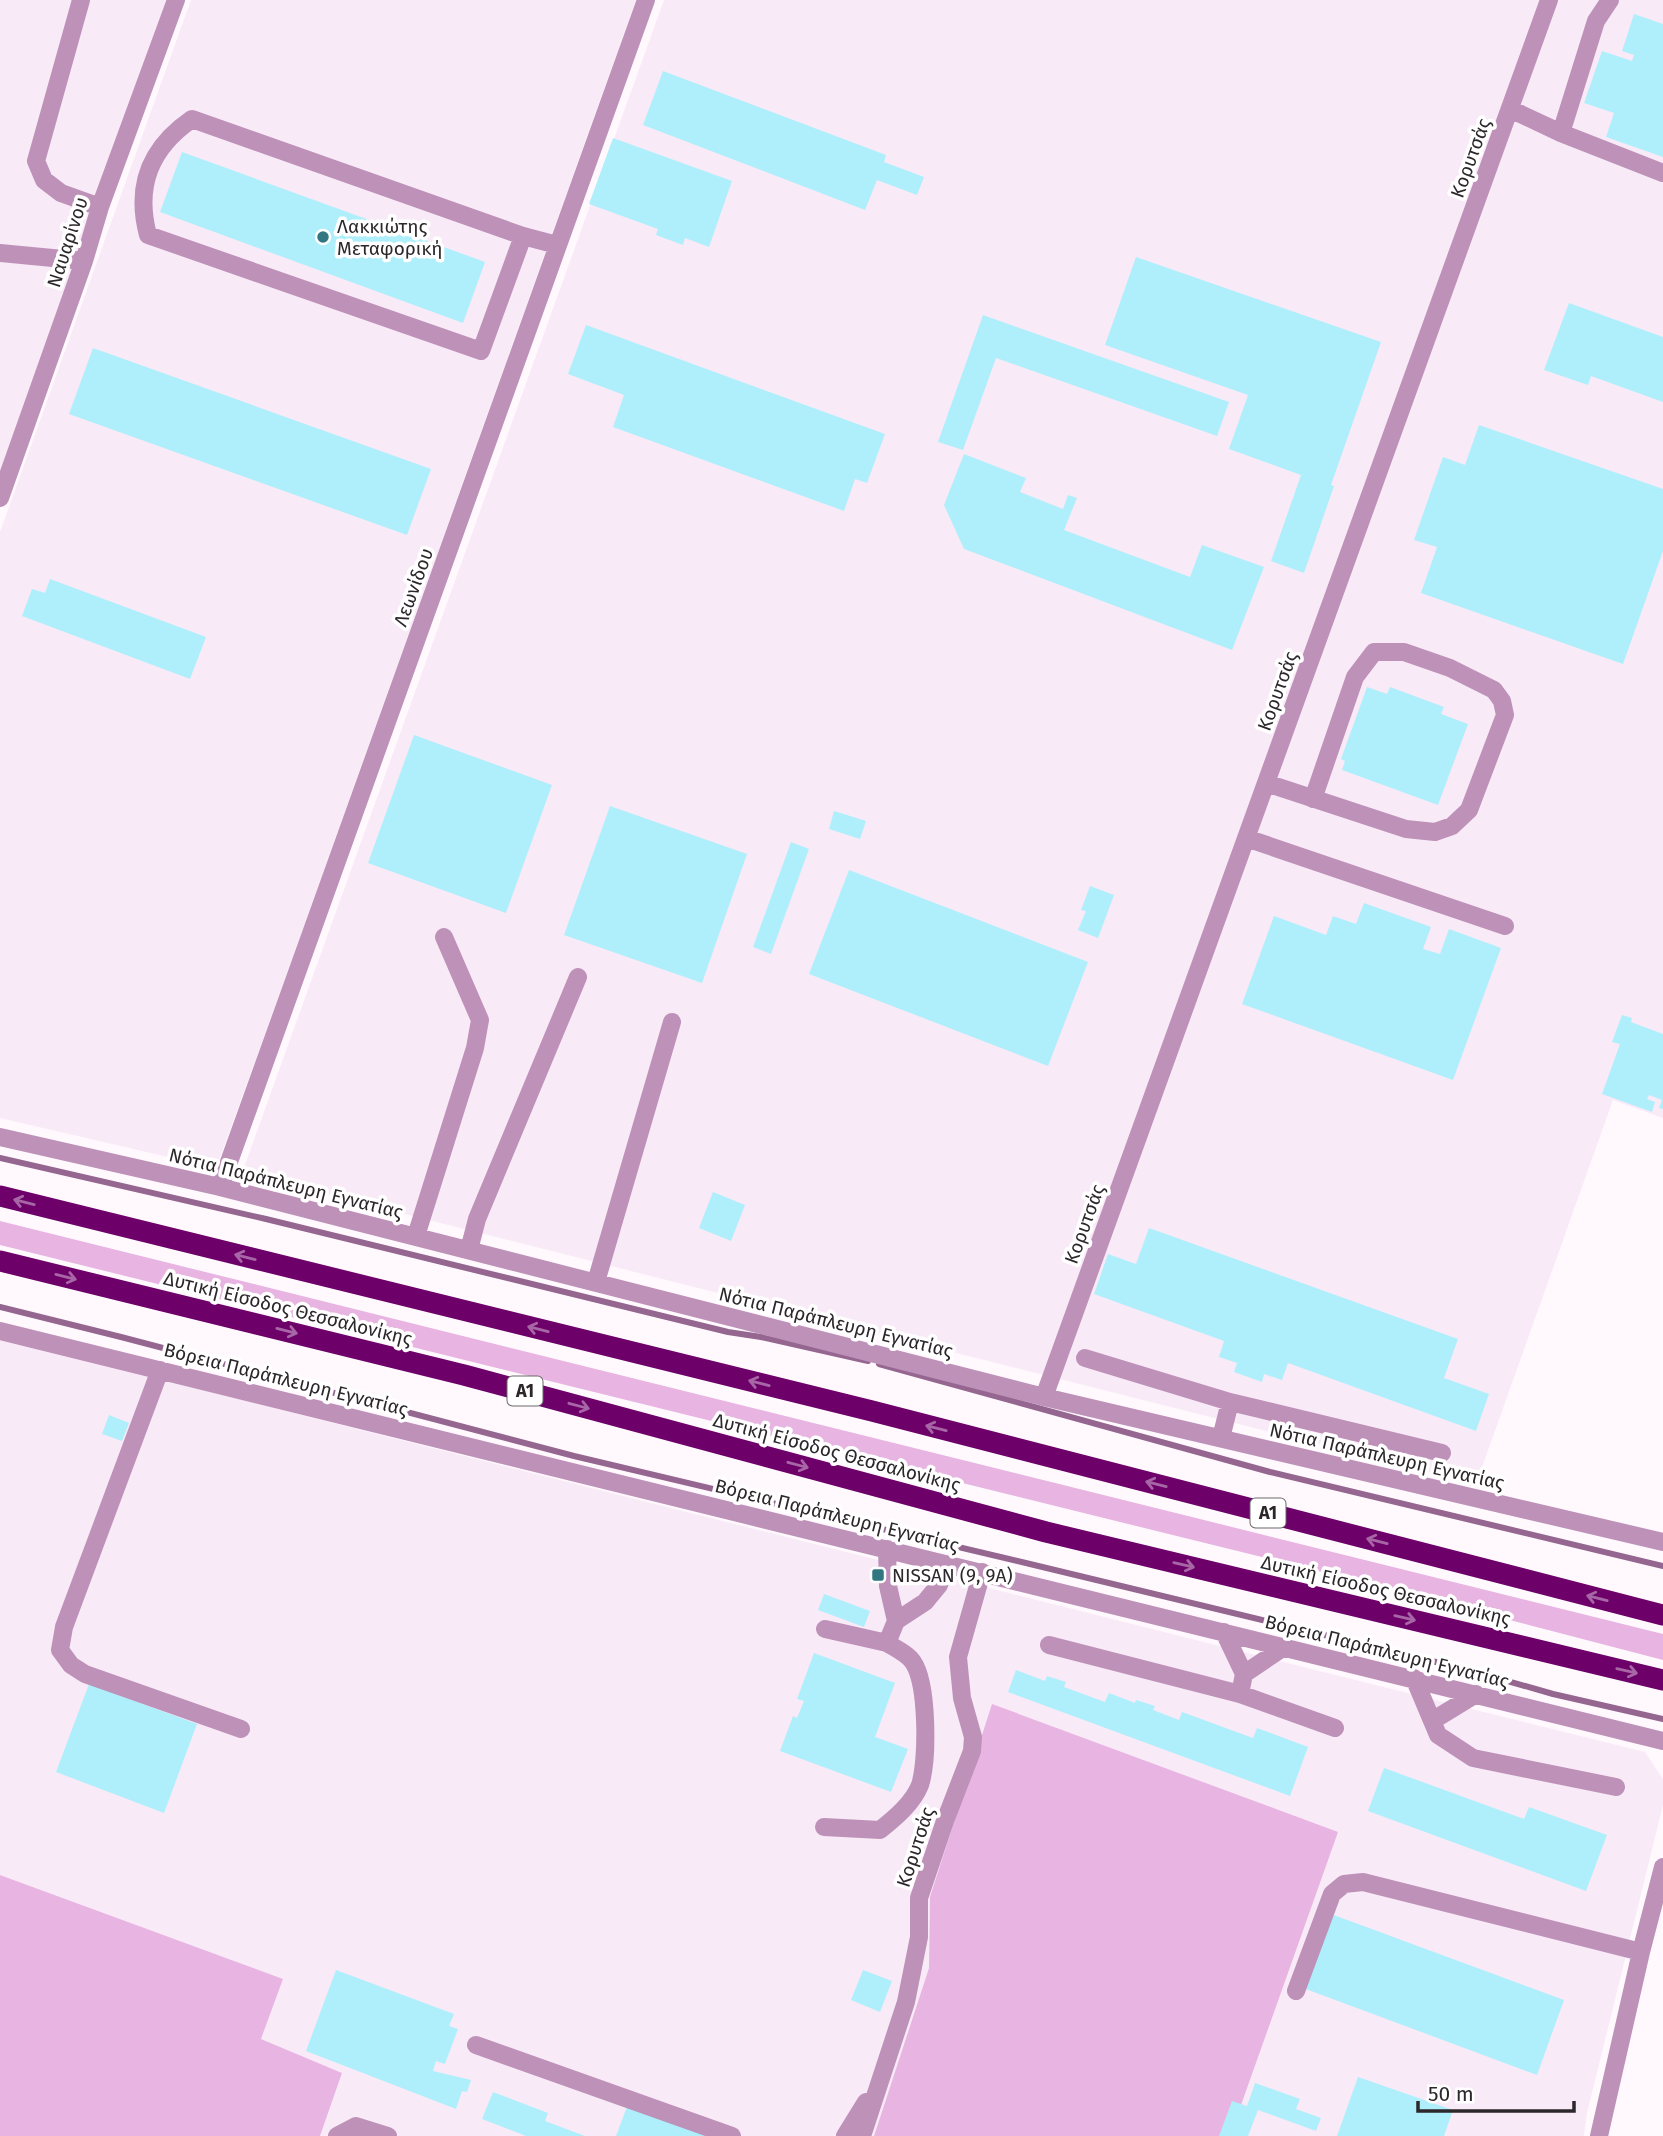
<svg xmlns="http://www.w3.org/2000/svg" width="1663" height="2136" font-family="'Fira Sans',sans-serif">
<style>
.built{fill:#f9eaf7}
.green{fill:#e8b4e2}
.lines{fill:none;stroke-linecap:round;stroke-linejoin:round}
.stream{stroke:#956690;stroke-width:6}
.building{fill:#afeffb}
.minor{stroke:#be91b9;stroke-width:18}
.highway{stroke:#6d0069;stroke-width:21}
.oneway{stroke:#a766a5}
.poi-dot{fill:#307782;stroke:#fff;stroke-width:2.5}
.labels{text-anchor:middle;stroke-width:7;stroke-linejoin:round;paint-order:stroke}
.shield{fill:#fff;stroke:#6b686a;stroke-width:2}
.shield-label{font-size:18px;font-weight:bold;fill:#2b272a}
.street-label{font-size:19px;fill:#2b272a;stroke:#fff}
.poi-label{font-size:19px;fill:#2b272a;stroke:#fff;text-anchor:start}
</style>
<rect width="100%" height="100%" fill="#fff9fe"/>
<!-- built -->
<path class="built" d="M 0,0 L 181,0 L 0,507 Z
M 191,0 L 636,0 L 274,1009 L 218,1163 L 211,1167 L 0,1118 L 0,532 Z
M 664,0 L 1663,0 L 1663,1118 L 1613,1100 L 1476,1484 L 242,1173 Z
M 0,1339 L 1279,1661 L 1645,1752 L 1663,1779 L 1663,1805 L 1587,2113 L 1584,2136 L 1230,2136 L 930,1897 L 929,1968 L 874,2136 L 320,2136 L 342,2073 L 261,2039 L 283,1979 L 0,1875 Z"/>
<!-- green -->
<path class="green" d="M 0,1221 L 1663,1634 L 1663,1660 L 1395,1590 L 0,1245 Z
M 992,1704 L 1338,1832 L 1230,2136 L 874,2136 L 929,1968 L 930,1897 Z
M 0,1875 L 283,1979 L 261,2039 L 342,2073 L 320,2136 L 0,2136 Z"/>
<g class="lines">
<!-- stream -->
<path class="stream" d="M 0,1158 L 266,1219 L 728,1332 L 761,1337 L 868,1361
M 0,1307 L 121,1337 L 574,1456 L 1030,1564 L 1469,1670 L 1553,1694 L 1663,1719
M 879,1364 L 1270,1472 L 1663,1566"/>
</g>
<!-- building -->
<path class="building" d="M 1634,14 L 1663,24 L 1663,157 L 1606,137 L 1614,113 L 1584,103 L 1602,51 L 1632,61 L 1634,55 L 1622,51 Z
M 663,71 L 886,155 L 884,162 L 924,177 L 917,195 L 877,180 L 865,210 L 643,125 Z
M 613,138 L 732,181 L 709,247 L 685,238 L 683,245 L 656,235 L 658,229 L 589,204 Z
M 182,152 L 485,262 L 463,323 L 160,212 Z
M 1136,257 L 1381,342 L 1331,485 L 1334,486 L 1304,573 L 1271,561 L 1301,475 L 1229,449 L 1248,395 L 1105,345 Z
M 1569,303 L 1663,337 L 1663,402 L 1591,376 L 1588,385 L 1544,370 Z
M 983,315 L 1229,402 L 1217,436 L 996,358 L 963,450 L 938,442 Z
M 586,325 L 885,434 L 867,483 L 855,479 L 844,511 L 613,427 L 624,395 L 568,374 Z
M 93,348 L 431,469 L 407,535 L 69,414 Z
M 1479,425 L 1663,489 L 1663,551 L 1623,664 L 1421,593 L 1437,547 L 1414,540 L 1443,457 L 1465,465 Z
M 964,454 L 1026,478 L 1020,492 L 1063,509 L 1068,495 L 1077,498 L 1064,530 L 1190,577 L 1202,545 L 1264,567 L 1232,650 L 964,549 L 944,505 Z
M 50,579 L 206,637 L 190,679 L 22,616 L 32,589 L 45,593 Z
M 1367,687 L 1387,694 L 1390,687 L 1444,707 L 1441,714 L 1468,724 L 1438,805 L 1342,770 L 1345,761 L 1341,759 Z
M 414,735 L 552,785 L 506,913 L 368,863 Z
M 610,806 L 747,854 L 702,983 L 564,935 Z
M 834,811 L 866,821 L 860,839 L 829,829 Z
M 791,842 L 809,849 L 771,954 L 753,947 Z
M 849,870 L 1088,962 L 1048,1066 L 809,974 Z
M 1090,886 L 1114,895 L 1098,938 L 1078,930 L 1086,911 L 1081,910 Z
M 1364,903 L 1431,927 L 1423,949 L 1440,954 L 1449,929 L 1501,948 L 1453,1080 L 1242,1004 L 1274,916 L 1326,935 L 1333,916 L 1356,924 Z
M 1622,1015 L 1632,1018 L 1631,1022 L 1663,1034 L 1663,1109 L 1659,1108 L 1662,1100 L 1649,1095 L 1647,1099 L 1655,1102 L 1652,1112 L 1602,1094 L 1620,1044 L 1612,1042 Z
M 713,1192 L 745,1205 L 731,1241 L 699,1228 Z
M 1149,1228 L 1458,1339 L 1444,1378 L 1489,1394 L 1476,1431 L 1288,1363 L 1282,1380 L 1264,1374 L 1262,1382 L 1234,1372 L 1237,1363 L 1219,1357 L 1224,1341 L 1094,1294 L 1108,1254 L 1136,1264 Z
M 109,1415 L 129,1423 L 122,1441 L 102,1434 Z
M 824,1594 L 870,1611 L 864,1627 L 818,1610 Z
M 814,1653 L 895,1683 L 875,1737 L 908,1749 L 891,1792 L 780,1751 L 793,1716 L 797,1718 L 804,1701 L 797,1699 Z
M 1016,1670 L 1045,1681 L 1047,1676 L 1066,1682 L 1064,1687 L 1105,1702 L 1109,1693 L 1135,1703 L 1136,1700 L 1155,1706 L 1153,1710 L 1179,1720 L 1182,1712 L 1253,1738 L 1257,1728 L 1308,1747 L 1290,1796 L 1008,1692 Z
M 89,1684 L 197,1724 L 164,1813 L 56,1772 Z
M 1384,1768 L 1524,1819 L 1529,1807 L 1607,1835 L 1586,1891 L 1368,1811 Z
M 1331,1914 L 1564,2000 L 1537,2075 L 1303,1988 Z
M 336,1970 L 454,2014 L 449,2026 L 458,2029 L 445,2064 L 436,2061 L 433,2071 L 471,2080 L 467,2092 L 462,2091 L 456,2109 L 306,2051 Z
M 863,1970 L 892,1981 L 880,2012 L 851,2000 Z
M 1358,2077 L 1453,2110 L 1444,2136 L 1337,2136 Z
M 1255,2083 L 1300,2099 L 1296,2109 L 1321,2118 L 1316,2131 L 1258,2110 L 1248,2136 L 1219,2136 L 1232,2101 L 1247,2106 Z
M 493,2092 L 548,2113 L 545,2121 L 585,2136 L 526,2136 L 482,2119 Z
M 628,2104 L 710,2136 L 616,2136 Z"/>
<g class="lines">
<!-- minor -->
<path class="minor" d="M 81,0 L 36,161 L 44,180 L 61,193 L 100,207
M 1510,109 L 1561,133 L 1663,173
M 1561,133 L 1596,21 L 1610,0
M 523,236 L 481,351 L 148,235 C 135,186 150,148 192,119 L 523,236 L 557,245
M 0,253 L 84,261
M 0,498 L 84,261 L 100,207 L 176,0
M 1266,783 L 1406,829 L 1435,832 L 1452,826 L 1469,810 L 1505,715 L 1502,701 L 1494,690 L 1450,668 L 1404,652 L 1374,652 L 1355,677 L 1313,799
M 1246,838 L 1505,926
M 0,1137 L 220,1187 L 1044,1397 L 1663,1542
M 220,1187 L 646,0
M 416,1236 L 475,1048 L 480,1020 L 444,937
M 469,1250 L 477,1219 L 578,977
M 596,1282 L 672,1022
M 0,1331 L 1663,1741
M 1085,1358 L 1230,1402 L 1442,1453
M 160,1370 L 64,1627 L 60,1650 L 71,1665 L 85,1674 L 241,1729
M 1044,1397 L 1549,0
M 1221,1438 L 1230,1402
M 887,1549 L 888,1586 L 896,1621
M 825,1629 L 887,1643
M 1224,1632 L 1244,1674 L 1284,1647
M 1049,1645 L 1240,1694 L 1244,1674
M 1414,1678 L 1438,1735 L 1473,1758 L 1616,1787
M 1240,1694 L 1335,1728
M 1432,1721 L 1476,1694
M 824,1827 L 880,1830 C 895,1818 913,1803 920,1785 C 928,1760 928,1684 913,1662 C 908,1654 895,1648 887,1643 L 896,1621 L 925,1602 L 939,1585 L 946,1564
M 1296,1991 L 1332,1894 L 1344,1884 L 1363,1882 L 1641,1952
M 476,2045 L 732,2136
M 337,2136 L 356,2126 L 388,2136
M 845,2136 L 866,2102
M 862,2136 L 906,2002 L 919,1937 L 919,1898 L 945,1821 L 972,1751 L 973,1737 L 962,1698 L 958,1657 L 982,1572
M 1599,2136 L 1641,1952 L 1663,1867"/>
<!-- highway -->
<path class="highway" d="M 0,1196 L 872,1411 L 1663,1615
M 0,1261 L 464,1375 L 1046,1532 L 1663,1680"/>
</g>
<!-- one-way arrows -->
<defs><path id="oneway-shaft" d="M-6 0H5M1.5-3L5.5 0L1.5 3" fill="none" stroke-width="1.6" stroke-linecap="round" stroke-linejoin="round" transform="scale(1.75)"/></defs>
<g class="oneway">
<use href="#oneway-shaft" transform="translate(24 1202) rotate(-166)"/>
<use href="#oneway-shaft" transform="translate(245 1257) rotate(-166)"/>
<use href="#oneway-shaft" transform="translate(66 1277) rotate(14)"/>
<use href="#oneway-shaft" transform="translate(538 1329) rotate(-166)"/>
<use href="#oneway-shaft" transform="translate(287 1331) rotate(14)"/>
<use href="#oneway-shaft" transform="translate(759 1383) rotate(-166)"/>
<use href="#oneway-shaft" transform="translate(579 1406) rotate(15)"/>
<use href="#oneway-shaft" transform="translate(936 1428) rotate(-166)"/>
<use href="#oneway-shaft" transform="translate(798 1465) rotate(15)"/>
<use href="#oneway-shaft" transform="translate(1156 1484) rotate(-166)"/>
<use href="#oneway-shaft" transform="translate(1377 1541) rotate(-166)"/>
<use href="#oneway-shaft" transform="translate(1184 1565) rotate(13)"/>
<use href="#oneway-shaft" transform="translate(1597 1598) rotate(-166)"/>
<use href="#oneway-shaft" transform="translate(1405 1618) rotate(13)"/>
<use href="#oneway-shaft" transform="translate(1627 1671) rotate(13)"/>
</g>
<!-- markers -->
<g class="poi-dot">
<circle cx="323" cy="237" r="7"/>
<rect x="871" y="1568" width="14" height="14" rx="3.5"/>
</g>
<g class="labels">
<!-- shield labels -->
<g class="shield">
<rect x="507.5" y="1376.5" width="35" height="29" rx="5"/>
<rect x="1250.5" y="1498.5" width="35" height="29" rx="5"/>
</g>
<g class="shield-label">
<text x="525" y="1397">Α1</text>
<text x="1268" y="1519">Α1</text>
</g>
<!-- street labels -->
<g class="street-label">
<text transform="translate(1470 158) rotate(-70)" y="7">Κορυτσάς</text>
<text transform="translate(67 242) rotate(-72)" y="7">Ναυαρίνου</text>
<text transform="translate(413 587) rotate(-70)" y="7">Λεωνίδου</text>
<text transform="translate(1277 691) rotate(-70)" y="7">Κορυτσάς</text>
<text transform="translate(286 1183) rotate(14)" y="7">Νότια Παράπλευρη Εγνατίας</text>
<text transform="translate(1084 1224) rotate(-70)" y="7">Κορυτσάς</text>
<text transform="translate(288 1308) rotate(14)" y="7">Δυτική Είσοδος Θεσσαλονίκης</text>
<text transform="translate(836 1322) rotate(14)" y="7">Νότια Παράπλευρη Εγνατίας</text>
<text transform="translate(286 1379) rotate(14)" y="7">Βόρεια Παράπλευρη Εγνατίας</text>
<text transform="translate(837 1452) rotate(15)" y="7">Δυτική Είσοδος Θεσσαλονίκης</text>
<text transform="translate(1387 1456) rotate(13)" y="7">Νότια Παράπλευρη Εγνατίας</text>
<text transform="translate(837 1515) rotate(14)" y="7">Βόρεια Παράπλευρη Εγνατίας</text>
<text transform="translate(1386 1590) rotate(13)" y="7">Δυτική Είσοδος Θεσσαλονίκης</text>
<text transform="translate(1387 1651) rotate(14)" y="7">Βόρεια Παράπλευρη Εγνατίας</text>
<text transform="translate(915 1847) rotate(-72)" y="7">Κορυτσάς</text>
</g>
<!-- poi labels -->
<g class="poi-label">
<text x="337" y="233">Λακκιώτης<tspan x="337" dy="22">Μεταφορική</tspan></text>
<text x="892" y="1582">NISSAN (9, 9Α)</text>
</g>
</g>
<!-- scale -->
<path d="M1418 2101v10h156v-10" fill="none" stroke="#2b272a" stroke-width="3.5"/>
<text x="1428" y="2101" font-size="21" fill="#2b272a" stroke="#ffffff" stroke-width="5" paint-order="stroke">50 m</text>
</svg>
